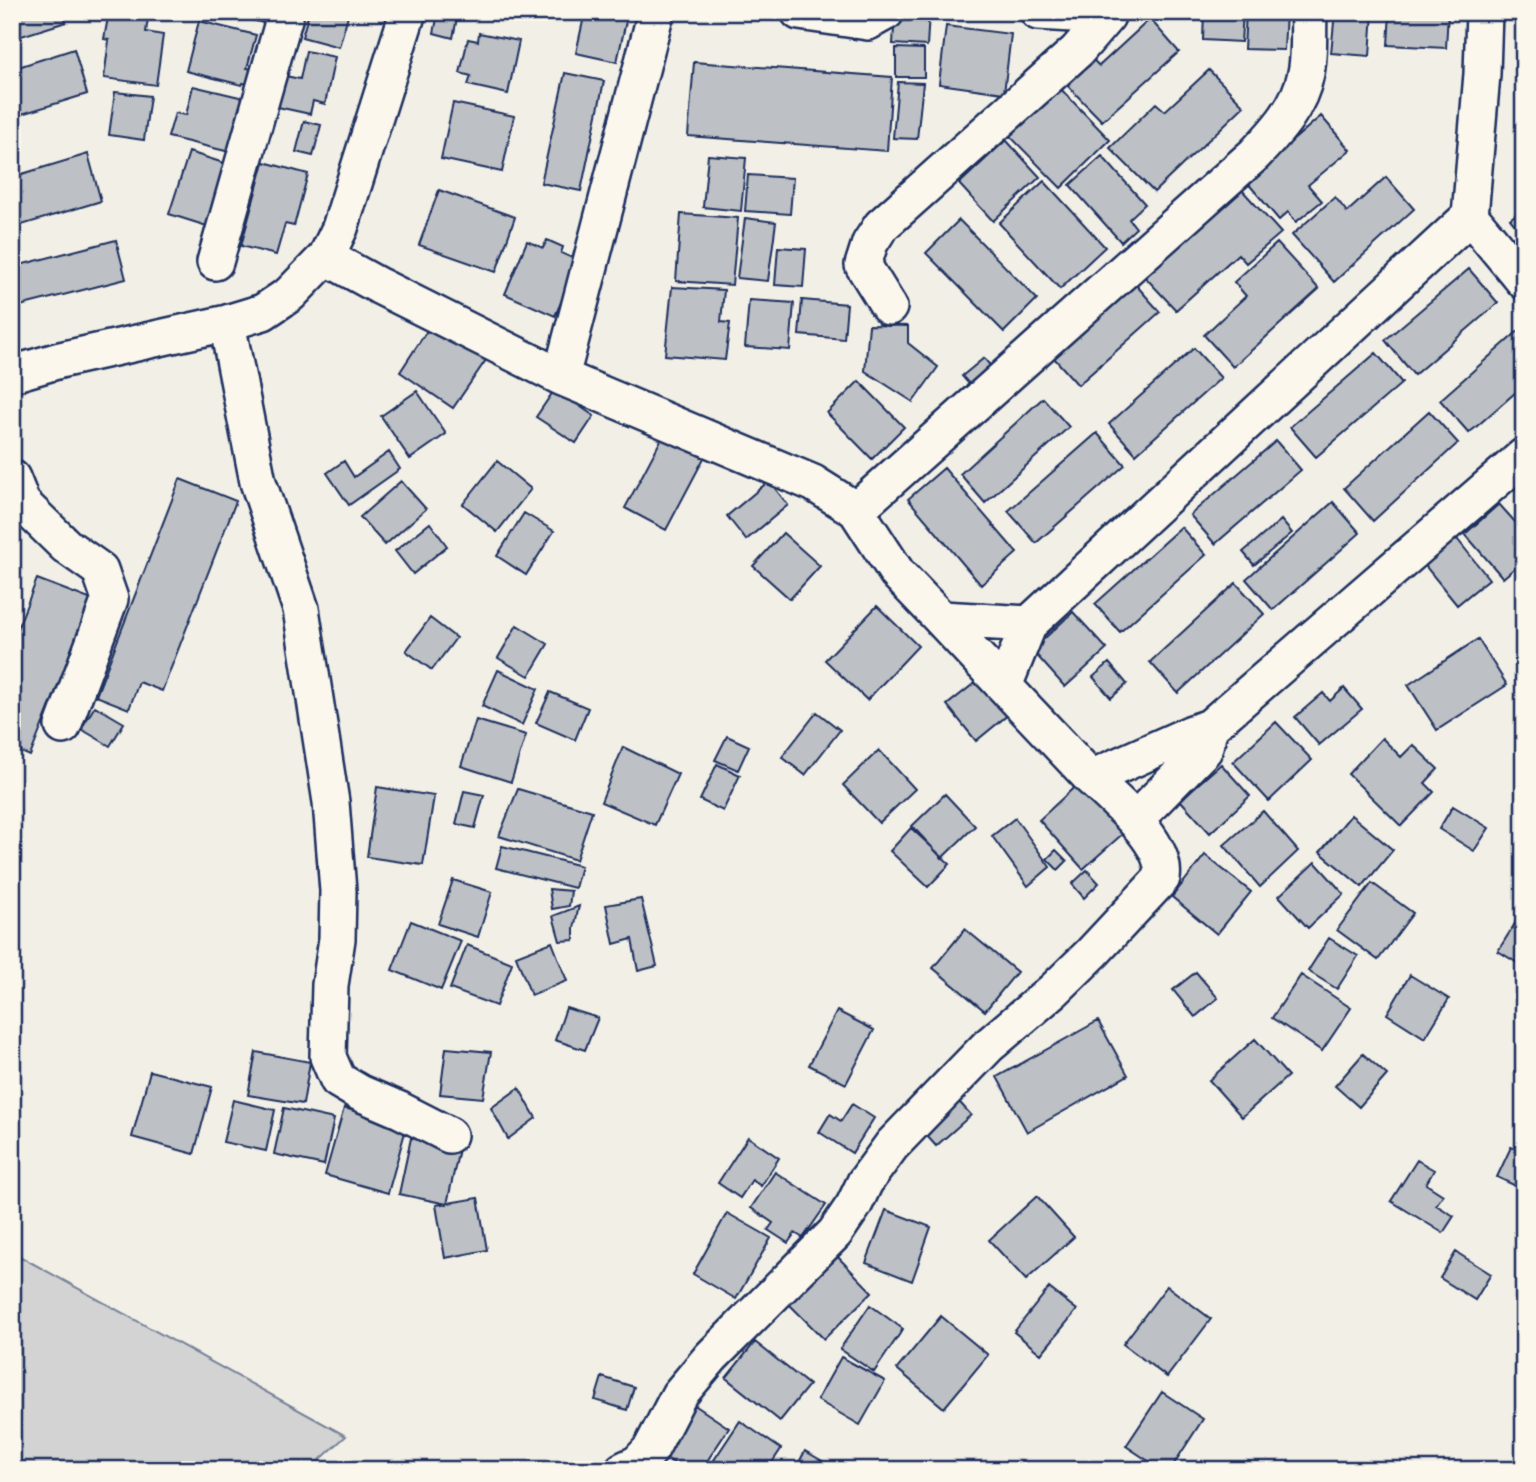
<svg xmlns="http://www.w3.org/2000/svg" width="1536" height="1482" font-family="Itim,sans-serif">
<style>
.green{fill:#d2d3d2;stroke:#768198;stroke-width:2}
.building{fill:#bdc0c4;stroke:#1b2f5e;stroke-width:2}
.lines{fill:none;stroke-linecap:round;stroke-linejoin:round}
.minor-casing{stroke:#1b2f5e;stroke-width:40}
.minor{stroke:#fbf7ec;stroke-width:35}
</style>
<rect width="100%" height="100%" fill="#f2efe6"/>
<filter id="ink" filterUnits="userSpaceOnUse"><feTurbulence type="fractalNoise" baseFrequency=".0143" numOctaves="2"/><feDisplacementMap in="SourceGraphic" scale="14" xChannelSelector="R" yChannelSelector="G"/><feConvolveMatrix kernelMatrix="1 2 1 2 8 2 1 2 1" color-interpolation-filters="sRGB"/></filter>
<g filter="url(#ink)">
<!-- green -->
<path class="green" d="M 12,1252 L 346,1436 L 309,1470 L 12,1470 Z"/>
<!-- building -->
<path class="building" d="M 12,12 L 63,12 L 66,22 L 12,39 Z
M 109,12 L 148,18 L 146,32 L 163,35 L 156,85 L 104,78 L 109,40 L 104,39 Z
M 221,12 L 270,12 L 267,24 Z
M 309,12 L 349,12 L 339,47 L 302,37 Z
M 485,12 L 522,12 L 520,22 L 484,15 Z
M 585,12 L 628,12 L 617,62 L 576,53 Z
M 895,12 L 929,13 L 927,46 L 893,44 Z
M 1204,12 L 1243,12 L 1241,42 L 1203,40 Z
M 1246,12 L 1286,12 L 1284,50 L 1244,49 Z
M 1335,12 L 1373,12 L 1370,56 L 1331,53 Z
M 1390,12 L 1448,12 L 1446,48 L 1388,45 Z
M 438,14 L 457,18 L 453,38 L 434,33 Z
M 1150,19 L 1179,52 L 1102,121 L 1059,77 L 1086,52 L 1099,66 Z
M 199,21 L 256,35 L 247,68 L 256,70 L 252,85 L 243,83 L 242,85 L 186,71 Z
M 946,26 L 1011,34 L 1004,93 L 939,84 Z
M 479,33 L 519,41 L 508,94 L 468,85 L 471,76 L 460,73 L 468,39 L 478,41 Z
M 896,48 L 924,49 L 924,77 L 896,77 Z
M 74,49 L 87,94 L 12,117 L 12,69 Z
M 306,51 L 335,57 L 325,104 L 313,101 L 310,114 L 264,104 L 271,73 L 300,79 Z
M 694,62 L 892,77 L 887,151 L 688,136 Z
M 1209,70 L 1244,106 L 1154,192 L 1110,148 L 1156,103 L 1165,111 Z
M 565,73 L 604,81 L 581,191 L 541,183 Z
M 898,82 L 923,83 L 917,139 L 893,138 Z
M 1054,82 L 1110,140 L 1061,188 L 1005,131 Z
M 193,86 L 248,99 L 234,153 L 168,137 L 175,113 L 186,115 Z
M 115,92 L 150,96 L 144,140 L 109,135 Z
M 453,103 L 514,116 L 502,172 L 441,159 Z
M 1321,116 L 1350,150 L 1308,185 L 1322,201 L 1296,222 L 1288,212 L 1279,220 L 1246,181 Z
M 304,121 L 321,125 L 313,156 L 296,152 Z
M 1006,140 L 1040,177 L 993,221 L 959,184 Z
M 189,152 L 230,165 L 210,227 L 169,214 Z
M 88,154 L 101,201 L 12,228 L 12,177 Z
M 708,155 L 746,158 L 741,211 L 703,207 Z
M 1102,156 L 1145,204 L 1129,219 L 1136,228 L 1121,242 L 1070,185 Z
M 264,162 L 308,174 L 294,226 L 285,224 L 276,255 L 241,246 Z
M 748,175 L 793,178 L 790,214 L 745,211 Z
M 1386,177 L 1414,209 L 1334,282 L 1292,235 L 1335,197 L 1347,212 Z
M 1044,181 L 1105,247 L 1060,289 L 999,223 Z
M 439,190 L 515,217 L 496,272 L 419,245 Z
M 1242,190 L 1281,233 L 1246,263 L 1238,254 L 1176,310 L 1145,277 Z
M 1524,208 L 1524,236 L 1510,219 Z
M 681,214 L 738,218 L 732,285 L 676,281 Z
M 745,218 L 776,222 L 768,281 L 737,278 Z
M 959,220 L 1037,299 L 1004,332 L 926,253 Z
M 116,240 L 126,279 L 12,308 L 12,267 Z
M 547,240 L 563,247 L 561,253 L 579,261 L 555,316 L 505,294 L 527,241 L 543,248 Z
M 1277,243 L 1319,289 L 1233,367 L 1204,335 L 1246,296 L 1234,282 Z
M 778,247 L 806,249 L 803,287 L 775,285 Z
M 1469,269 L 1498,303 L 1414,375 L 1385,340 Z
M 1136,285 L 1160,312 L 1078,385 L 1054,358 Z
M 672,287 L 724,290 L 721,322 L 730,323 L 725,360 L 665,355 Z
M 749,300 L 794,303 L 790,350 L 745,347 Z
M 802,300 L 847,304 L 844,339 L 799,335 Z
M 434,320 L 488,357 L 453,408 L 400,372 Z
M 869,325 L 908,326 L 908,343 L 938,367 L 913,402 L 865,371 Z
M 1524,326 L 1524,385 L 1469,433 L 1440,400 Z
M 1194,348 L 1221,378 L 1136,454 L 1109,424 Z
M 1376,353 L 1402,383 L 1316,457 L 1290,427 Z
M 984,358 L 997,374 L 976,392 L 962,376 Z
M 859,381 L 904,427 L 872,459 L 827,413 Z
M 555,389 L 594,416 L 576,443 L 536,417 Z
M 417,391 L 446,434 L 410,459 L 381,416 Z
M 1043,398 L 1069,427 L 985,503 L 960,474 Z
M 1429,411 L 1458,443 L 1373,521 L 1344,488 Z
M 1097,433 L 1125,465 L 1036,543 L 1008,511 Z
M 663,436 L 704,458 L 666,530 L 625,508 Z
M 1276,441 L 1301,470 L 1215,544 L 1190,515 Z
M 389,452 L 400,469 L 349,505 L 327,473 L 344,461 L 354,477 Z
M 497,461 L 531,489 L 497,532 L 463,504 Z
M 944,468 L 1017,553 L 981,585 L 908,499 Z
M 180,479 L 236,501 L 162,691 L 139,682 L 129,709 L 96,696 Z
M 401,481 L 426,509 L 385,545 L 360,517 Z
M 769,481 L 788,505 L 746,540 L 727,516 Z
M 1333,502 L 1360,533 L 1273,610 L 1246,579 Z
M 1499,504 L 1524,532 L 1524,560 L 1503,578 L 1465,534 Z
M 524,513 L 554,531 L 526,575 L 497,556 Z
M 1281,520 L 1292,533 L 1254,565 L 1243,552 Z
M 430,523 L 447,546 L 413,574 L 395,551 Z
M 1181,527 L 1206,555 L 1120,632 L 1095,604 Z
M 783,533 L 820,566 L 790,599 L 753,566 Z
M 1454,535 L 1489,579 L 1457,605 L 1422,562 Z
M 37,579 L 92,600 L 30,756 L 12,748 L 12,642 Z
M 1236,583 L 1264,614 L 1178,693 L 1150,662 Z
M 877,606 L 918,646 L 867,700 L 825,660 Z
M 1073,612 L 1107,649 L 1065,687 L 1032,650 Z
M 430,618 L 456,638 L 432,670 L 406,651 Z
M 517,625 L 548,644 L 529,676 L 498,658 Z
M 1478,639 L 1507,685 L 1437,730 L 1408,685 Z
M 1109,663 L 1127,684 L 1111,698 L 1093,677 Z
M 498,670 L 538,689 L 522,725 L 482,706 Z
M 986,674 L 1015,709 L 976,741 L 947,705 Z
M 1344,688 L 1362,709 L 1319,745 L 1295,717 L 1323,693 L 1330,701 Z
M 550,692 L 588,708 L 575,740 L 536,723 Z
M 95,706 L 124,723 L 110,746 L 81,729 Z
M 817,712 L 840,730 L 805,775 L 782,757 Z
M 476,720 L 526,735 L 511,782 L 461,766 Z
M 1276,722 L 1312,760 L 1269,801 L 1233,762 Z
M 727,736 L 749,746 L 738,770 L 715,760 Z
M 1382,738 L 1401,757 L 1413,745 L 1438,769 L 1425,783 L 1434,792 L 1401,826 L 1348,774 Z
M 623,747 L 678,774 L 655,825 L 601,802 Z
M 879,750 L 915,789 L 879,823 L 843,785 Z
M 717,764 L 740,775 L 723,811 L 700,800 Z
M 1221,764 L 1250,796 L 1210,833 L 1180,800 Z
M 1082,780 L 1127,830 L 1083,869 L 1039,820 Z
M 377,787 L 434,796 L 423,865 L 367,857 Z
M 518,789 L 592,811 L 576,860 L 499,836 Z
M 464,791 L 484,795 L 475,828 L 456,824 Z
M 945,794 L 975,826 L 942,858 L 912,826 Z
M 1453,806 L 1489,828 L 1474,851 L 1439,829 Z
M 1263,811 L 1298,851 L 1260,887 L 1224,845 Z
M 1351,815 L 1393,850 L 1362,887 L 1320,852 Z
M 1015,818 L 1050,867 L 1028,886 L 992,836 Z
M 911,828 L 950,864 L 928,887 L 890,851 Z
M 502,846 L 581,866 L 575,888 L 496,868 Z
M 1056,850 L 1067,861 L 1058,870 L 1047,859 Z
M 1205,855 L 1251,892 L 1217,934 L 1172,897 Z
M 1315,862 L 1344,894 L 1308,928 L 1279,896 Z
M 1087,870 L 1099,883 L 1084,898 L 1072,884 Z
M 453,880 L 492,892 L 478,937 L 438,924 Z
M 1372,883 L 1413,913 L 1378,960 L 1337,930 Z
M 549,889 L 571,891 L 569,906 L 552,909 Z
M 641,899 L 657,966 L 638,971 L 632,939 L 614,944 L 606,905 Z
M 579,906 L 574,928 L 574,940 L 560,941 L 553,916 Z
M 1524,909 L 1524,948 L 1516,962 L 1498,951 Z
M 411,921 L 461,941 L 441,990 L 392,970 Z
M 965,929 L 1017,972 L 985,1011 L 933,968 Z
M 1329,938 L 1358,956 L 1337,989 L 1308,971 Z
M 552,942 L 567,981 L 531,995 L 516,956 Z
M 467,945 L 512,963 L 496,1006 L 450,989 Z
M 1196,972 L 1218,998 L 1195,1017 L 1173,990 Z
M 1301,975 L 1351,1008 L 1322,1051 L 1272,1018 Z
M 1410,975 L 1449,999 L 1425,1038 L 1387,1014 Z
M 566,1008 L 598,1018 L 585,1050 L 555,1040 Z
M 837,1011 L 874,1030 L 846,1084 L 809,1065 Z
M 1098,1021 L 1128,1075 L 1027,1132 L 997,1077 Z
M 1255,1039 L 1288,1076 L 1242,1117 L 1209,1080 Z
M 446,1048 L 491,1052 L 483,1098 L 440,1094 Z
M 256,1052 L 310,1062 L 303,1104 L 248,1095 Z
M 1363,1054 L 1387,1075 L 1359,1107 L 1335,1086 Z
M 150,1071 L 212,1087 L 194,1154 L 132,1137 Z
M 519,1088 L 536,1118 L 508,1139 L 491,1108 Z
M 953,1095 L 971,1115 L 936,1146 L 918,1126 Z
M 233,1100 L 275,1110 L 266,1151 L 223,1142 Z
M 852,1104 L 874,1118 L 852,1153 L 819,1132 L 830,1114 L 841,1121 Z
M 284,1108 L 334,1119 L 324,1165 L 274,1154 Z
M 344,1108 L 407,1125 L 388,1193 L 325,1175 Z
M 748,1137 L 779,1158 L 761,1186 L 752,1180 L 740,1198 L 718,1183 Z
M 411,1138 L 459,1149 L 447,1204 L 399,1194 Z
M 1511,1147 L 1524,1153 L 1524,1190 L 1497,1177 Z
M 1417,1160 L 1434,1170 L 1426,1184 L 1443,1195 L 1436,1205 L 1454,1216 L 1443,1233 L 1391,1201 Z
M 775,1172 L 826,1205 L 803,1238 L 795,1233 L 788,1243 L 768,1230 L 773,1223 L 751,1208 Z
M 1037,1196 L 1074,1237 L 1026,1280 L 989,1240 Z
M 478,1198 L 487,1250 L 445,1258 L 436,1205 Z
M 886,1210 L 931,1227 L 912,1281 L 866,1263 Z
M 727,1213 L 771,1238 L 736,1299 L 693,1274 Z
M 832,1251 L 872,1292 L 824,1339 L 783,1298 Z
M 1456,1252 L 1491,1274 L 1475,1300 L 1440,1278 Z
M 1167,1286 L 1211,1319 L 1167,1377 L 1123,1344 Z
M 1049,1288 L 1077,1310 L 1041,1354 L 1014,1332 Z
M 870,1305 L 903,1329 L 874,1372 L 840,1349 Z
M 941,1316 L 988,1355 L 944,1408 L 897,1369 Z
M 755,1342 L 809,1385 L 780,1421 L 726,1378 Z
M 841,1357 L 885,1381 L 860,1425 L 817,1400 Z
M 602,1377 L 634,1387 L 627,1410 L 595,1400 Z
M 1162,1392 L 1203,1419 L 1170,1470 L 1162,1470 L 1126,1446 Z
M 690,1402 L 729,1428 L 701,1470 L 684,1470 L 656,1451 Z
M 740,1421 L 781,1449 L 767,1470 L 728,1470 L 714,1460 Z
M 805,1451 L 838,1470 L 795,1470 Z"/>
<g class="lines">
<!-- minor casing -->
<g class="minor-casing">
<path id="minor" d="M 799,12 L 868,22 L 886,12
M 1038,12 L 1107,16
M 1484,12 L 1482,74 L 1470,216 L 1029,624 L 1004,686 L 1091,778 L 1192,733 L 1210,727 L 1524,456
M 1470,216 L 1524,281
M 326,257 L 379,286 L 561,377 L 813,483 L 856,510 L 897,573 L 941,619 L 1029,624
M 215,262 L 286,12
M 889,307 L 863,265 L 870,243 L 881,226 L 1077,51 L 1107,16 L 1107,12
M 227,323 L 258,482 L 301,609 L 331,802 L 338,891 L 337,939 L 330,985 L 328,1057 L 338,1080 L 360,1093 L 400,1110 L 449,1135
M 12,374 L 60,360 L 227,323 L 263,312 L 290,294 L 326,257 L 340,228 L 408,12
M 561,377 L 656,12
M 12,478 L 22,503 L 66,546 L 100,570 L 110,599 L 63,726
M 856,510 L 1254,155 C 1277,131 1300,106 1306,73 C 1310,54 1308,32 1309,12
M 941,619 L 1004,686
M 1135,820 L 1204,750 L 1210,727
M 623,1470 L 638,1463 L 651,1449 L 679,1395 L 711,1357 L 835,1233 L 854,1205 L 865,1182 L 892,1145 L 988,1046 L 1054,990 L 1092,953 L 1162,878 C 1168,843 1114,800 1091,778"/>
</g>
<!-- minor -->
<use href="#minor" class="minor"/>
</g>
</g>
<!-- margin -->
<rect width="1536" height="1482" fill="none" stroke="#fbf7ec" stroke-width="42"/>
<rect x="21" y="21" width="1494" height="1440" fill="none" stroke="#1b2f5e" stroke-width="2.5" filter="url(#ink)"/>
</svg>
